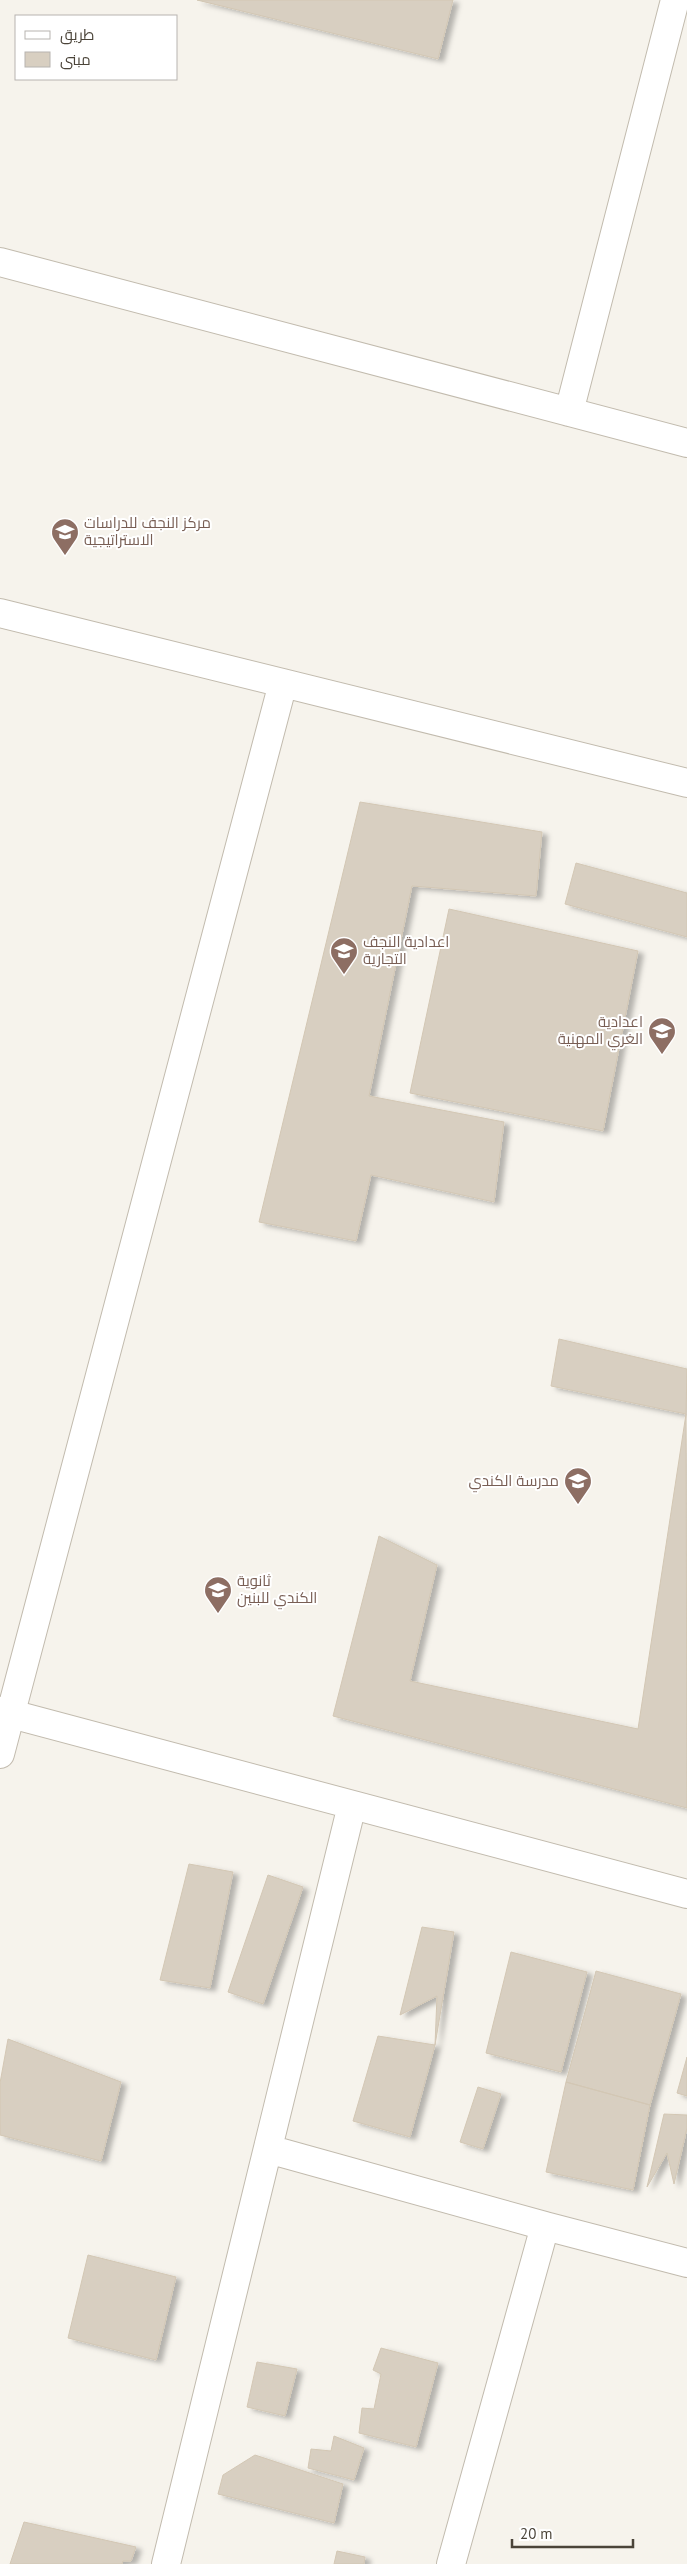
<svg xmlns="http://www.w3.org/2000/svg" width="687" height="2564" font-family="'PT Sans',Cairo,sans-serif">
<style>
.building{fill:#d8cfc1;stroke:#d3c7b4;filter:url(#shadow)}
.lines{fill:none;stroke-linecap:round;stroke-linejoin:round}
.street-casing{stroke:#c2bbae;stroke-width:30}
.street{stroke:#fff;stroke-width:28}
.labels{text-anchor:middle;stroke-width:4;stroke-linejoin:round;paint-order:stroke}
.education-label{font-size:15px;fill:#785e54;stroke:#fff;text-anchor:start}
</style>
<defs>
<filter id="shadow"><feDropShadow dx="5.5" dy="3" stdDeviation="2.5" flood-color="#0004"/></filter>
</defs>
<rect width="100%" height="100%" fill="#f6f3ec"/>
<!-- building -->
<path class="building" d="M 197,0 L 453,0 L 438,59 Z
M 360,802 L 542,832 L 536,896 L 412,886 L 369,1096 L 504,1122 L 494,1202 L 371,1175 L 356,1241 L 259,1222 Z
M 576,863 L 687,893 L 687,937 L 565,904 Z
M 449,909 L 638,951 L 603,1131 L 410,1093 Z
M 559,1339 L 687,1369 L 686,1414 L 551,1386 Z
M 686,1414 L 687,1808 L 333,1716 L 379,1536 L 437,1565 L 410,1681 L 638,1729 Z
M 189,1864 L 233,1872 L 210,1988 L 160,1980 Z
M 268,1875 L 303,1887 L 263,2004 L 228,1992 Z
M 422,1927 L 454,1932 L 435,2045 L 437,1996 L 400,2015 Z
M 511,1952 L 587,1972 L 561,2072 L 486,2053 Z
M 596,1971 L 681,1994 L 650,2105 L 566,2082 Z
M 378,2036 L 435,2045 L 410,2137 L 353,2121 Z
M 8,2039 L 121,2082 L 101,2161 L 0,2135 L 0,2083 Z
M 687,2057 L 687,2096 L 677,2093 Z
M 566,2082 L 650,2105 L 633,2190 L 546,2172 Z
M 478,2087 L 501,2094 L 483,2149 L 460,2142 Z
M 664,2114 L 687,2115 L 687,2128 L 674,2184 L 667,2153 L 647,2187 Z
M 88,2255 L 176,2277 L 156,2360 L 68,2338 Z
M 381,2348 L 438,2363 L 416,2447 L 359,2433 L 362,2408 L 374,2409 L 381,2374 L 373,2370 Z
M 257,2362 L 297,2369 L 285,2416 L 247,2407 Z
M 334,2436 L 364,2448 L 354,2480 L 308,2468 L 311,2449 L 331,2451 Z
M 255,2455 L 343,2484 L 334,2523 L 218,2494 L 223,2475 Z
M 24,2522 L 136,2547 L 131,2561 L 123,2561 L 122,2564 L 10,2564 Z
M 337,2551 L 365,2557 L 364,2564 L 334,2564 Z"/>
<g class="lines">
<!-- street casing -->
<g class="street-casing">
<path id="street" d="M 0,262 L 687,443
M 569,412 L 675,0
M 0,613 L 687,783
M 0,1711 L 687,1894
M 0,1754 L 283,683
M 268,2149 L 545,2226
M 166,2564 L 352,1805
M 451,2564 L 545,2226 L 687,2263"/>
</g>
<!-- street -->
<use href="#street" class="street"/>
</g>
<!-- icons -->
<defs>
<g id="school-pin" transform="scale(1.4375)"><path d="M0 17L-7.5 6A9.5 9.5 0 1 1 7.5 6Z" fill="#8d6e63" stroke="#fff"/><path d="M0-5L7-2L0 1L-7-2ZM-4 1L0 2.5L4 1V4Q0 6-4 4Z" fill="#fff"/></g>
</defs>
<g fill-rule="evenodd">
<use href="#school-pin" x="65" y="532"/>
<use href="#school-pin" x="344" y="951"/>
<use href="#school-pin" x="662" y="1031"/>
<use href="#school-pin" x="578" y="1481"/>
<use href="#school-pin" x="218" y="1590"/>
</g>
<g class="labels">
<!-- education labels -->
<g class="education-label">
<text x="84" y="528">مركز النجف للدراسات<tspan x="84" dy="17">الاستراتيجية</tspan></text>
<text x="363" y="947">اعدادية النجف<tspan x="363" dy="17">التجارية</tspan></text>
<text x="643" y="1027" text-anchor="end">اعدادية<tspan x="643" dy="17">الغري المهنية</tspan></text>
<text x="559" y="1486" text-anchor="end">مدرسة الكندي</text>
<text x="237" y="1586">ثانوية<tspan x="237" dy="17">الكندي للبنين</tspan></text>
</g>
</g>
<!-- legend -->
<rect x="15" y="15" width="162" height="65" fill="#ffffff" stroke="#b7b4b0"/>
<rect x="25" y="31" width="25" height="8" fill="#ffffff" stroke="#b7b4b0"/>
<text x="60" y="40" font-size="15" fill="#4b4439">طريق</text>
<rect x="25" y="52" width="25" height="15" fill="#d8cfc1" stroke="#b7b4b0"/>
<text x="60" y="65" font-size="15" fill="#4b4439">مبنى</text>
<!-- scale -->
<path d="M512 2539v8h121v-8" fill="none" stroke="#4b4439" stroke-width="2.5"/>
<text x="520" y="2539" font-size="15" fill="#4b4439" stroke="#ffffff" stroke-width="4" paint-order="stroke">20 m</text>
</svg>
